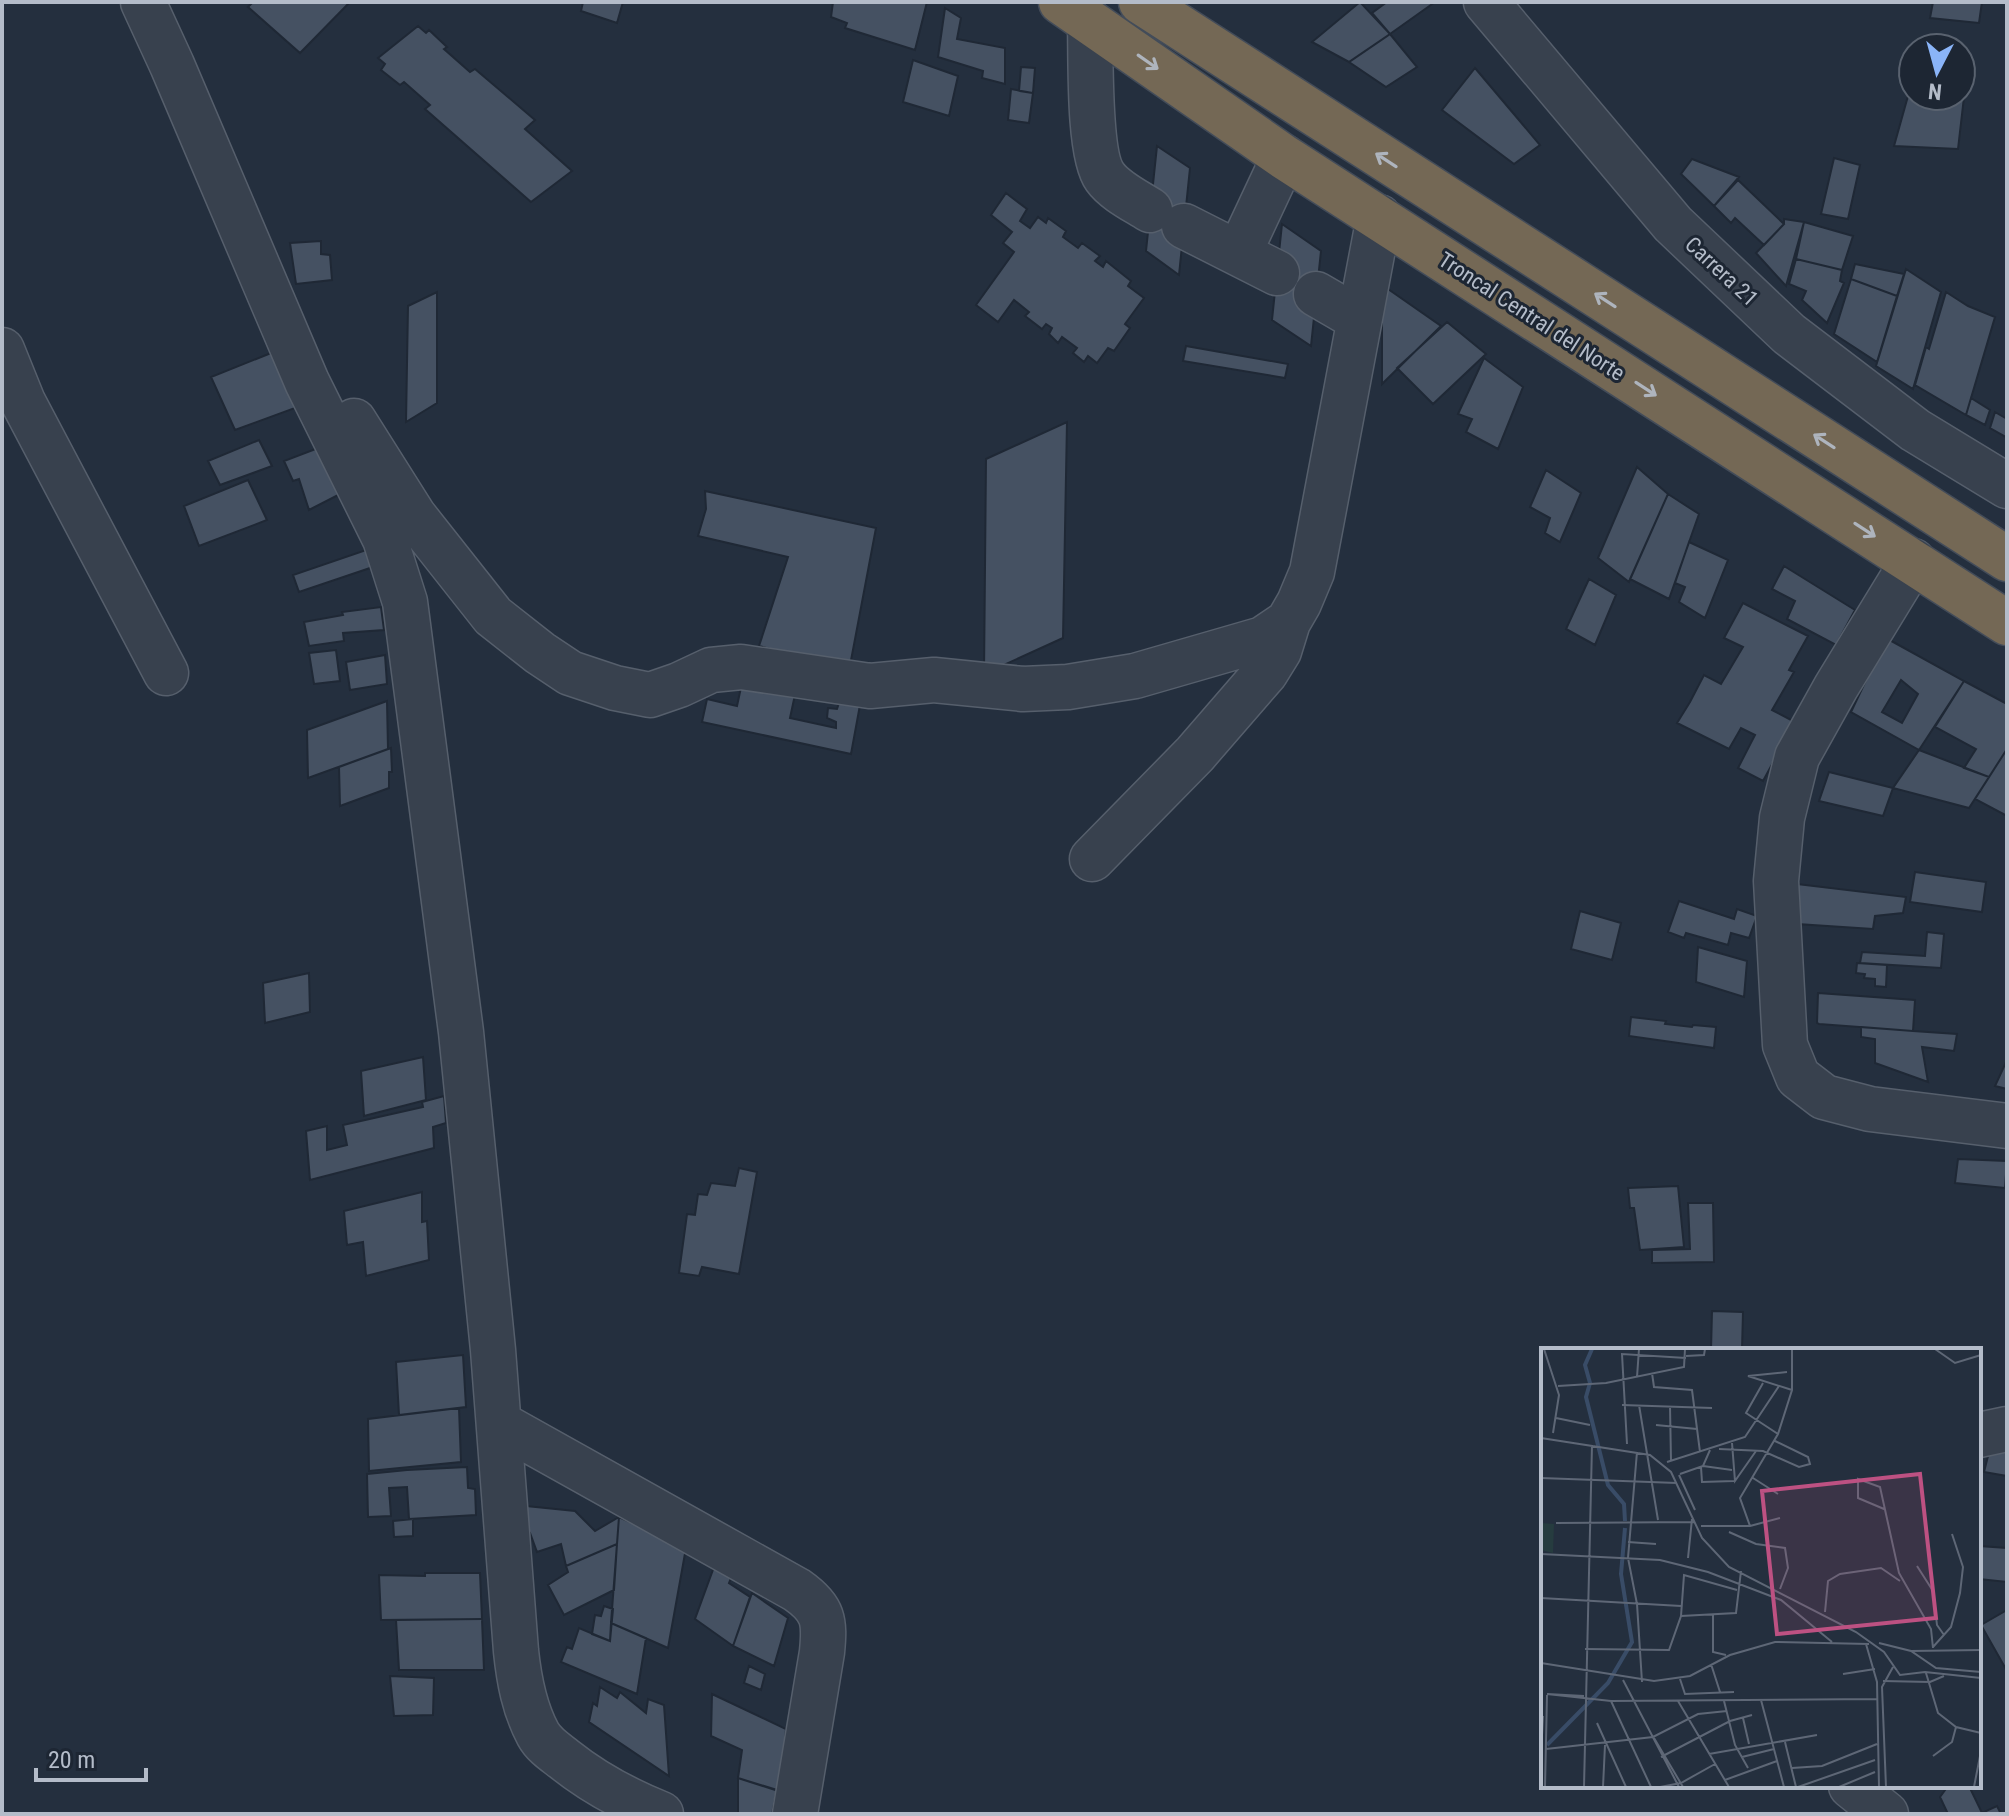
<svg xmlns="http://www.w3.org/2000/svg" width="2009" height="1816" font-family="'Roboto Condensed',sans-serif">
<style>
.building{fill:#455162;stroke:#1f2835;stroke-width:2;fill-rule:evenodd}
.lines{fill:none;stroke-linecap:round;stroke-linejoin:round}
.minor-casing{stroke:#565f6c;stroke-width:47}
.highway-casing{stroke:#434c59;stroke-width:47}
.minor{stroke:#38414e;stroke-width:44}
.highway{stroke:#746855;stroke-width:44}
.oneway{stroke:#aeb4bd}
.labels{text-anchor:middle;stroke-width:6;stroke-linejoin:round;paint-order:stroke}
.street-label{font-size:22px;fill:#b4bcc9;stroke:#1d2633}
.inset-river{fill:none;stroke:#394c67;stroke-width:4}
.inset-road{fill:none;stroke:#5e6776;stroke-width:2}
.view{fill:#bd5182;fill-opacity:0.15;stroke:#bd5182;stroke-width:4}
.inset-edge{fill:none;stroke:#b4bcc9;stroke-width:4}
</style>
<rect width="100%" height="100%" fill="#242f3e"/>
<!-- building -->
<path class="building" d="M 253,2 L 350,2 L 300,53 L 248,7 Z
M 583,2 L 623,2 L 617,23 L 581,11 Z
M 833,2 L 927,2 L 915,50 L 845,28 L 847,23 L 831,17 Z
M 1360,2 L 1390,34 L 1349,62 L 1312,42 Z
M 1387,2 L 1435,2 L 1390,34 L 1372,13 Z
M 1933,2 L 1982,2 L 1979,23 L 1930,18 Z
M 945,8 L 961,18 L 957,39 L 1005,48 L 1005,84 L 982,78 L 983,71 L 938,57 Z
M 418,26 L 426,33 L 429,30 L 447,47 L 444,49 L 470,72 L 475,69 L 535,120 L 525,129 L 572,171 L 531,202 L 425,109 L 430,105 L 404,82 L 400,85 L 381,70 L 385,64 L 378,58 Z
M 1390,34 L 1417,67 L 1386,87 L 1349,62 Z
M 913,60 L 958,76 L 949,116 L 903,102 Z
M 1021,67 L 1035,68 L 1033,93 L 1019,91 Z
M 1475,68 L 1540,145 L 1514,164 L 1442,110 Z
M 1011,89 L 1033,93 L 1029,123 L 1008,120 Z
M 1908,96 L 1964,97 L 1958,149 L 1894,146 Z
M 1157,146 L 1190,168 L 1179,275 L 1146,251 Z
M 1834,158 L 1860,165 L 1848,219 L 1821,214 Z
M 1692,159 L 1739,177 L 1714,206 L 1681,174 Z
M 1738,180 L 1784,224 L 1764,245 L 1735,218 L 1731,223 L 1714,206 Z
M 1006,193 L 1027,209 L 1020,221 L 1030,228 L 1038,217 L 1046,223 L 1048,218 L 1066,231 L 1063,237 L 1078,248 L 1082,243 L 1100,256 L 1095,261 L 1103,267 L 1106,261 L 1131,281 L 1128,286 L 1144,298 L 1125,324 L 1130,328 L 1114,351 L 1108,348 L 1097,363 L 1088,356 L 1084,362 L 1073,353 L 1077,348 L 1062,337 L 1058,343 L 1049,334 L 1052,328 L 1046,324 L 1042,329 L 1025,316 L 1029,312 L 1014,300 L 998,322 L 976,305 L 1014,252 L 1003,243 L 1012,232 L 991,215 Z
M 1784,219 L 1804,222 L 1786,286 L 1756,253 L 1784,224 Z
M 1804,222 L 1853,236 L 1842,270 L 1796,259 Z
M 1282,224 L 1321,251 L 1311,346 L 1272,320 Z
M 321,241 L 321,254 L 330,255 L 332,280 L 296,284 L 290,243 Z
M 1796,259 L 1842,270 L 1840,281 L 1844,283 L 1827,323 L 1802,300 L 1806,291 L 1789,284 Z
M 1855,264 L 1904,274 L 1897,296 L 1851,279 Z
M 1906,269 L 1941,292 L 1913,389 L 1876,366 Z
M 1851,279 L 1897,296 L 1877,362 L 1834,334 Z
M 1388,289 L 1441,326 L 1382,384 L 1382,293 Z
M 437,292 L 437,403 L 406,422 L 408,306 Z
M 1946,292 L 1968,306 L 1995,317 L 1966,415 L 1915,385 L 1926,347 L 1929,349 Z
M 1447,322 L 1486,354 L 1433,404 L 1397,368 Z
M 1186,346 L 1288,364 L 1285,378 L 1183,361 Z
M 281,349 L 306,404 L 235,430 L 211,377 Z
M 1484,358 L 1523,387 L 1498,449 L 1466,432 L 1472,419 L 1458,414 Z
M 1971,398 L 1990,410 L 1985,425 L 1966,415 Z
M 1995,412 L 2007,419 L 2006,437 L 1990,428 Z
M 1067,422 L 1063,638 L 984,674 L 986,459 Z
M 259,440 L 272,466 L 220,485 L 208,461 Z
M 326,445 L 346,491 L 309,510 L 299,479 L 293,481 L 284,461 Z
M 1637,467 L 1668,494 L 1629,582 L 1598,558 Z
M 1546,470 L 1581,493 L 1560,542 L 1545,533 L 1550,518 L 1530,507 Z
M 248,480 L 267,520 L 199,546 L 184,506 Z
M 705,491 L 876,528 L 849,671 L 759,646 L 788,557 L 698,536 L 706,509 Z
M 1668,494 L 1699,514 L 1669,599 L 1630,579 Z
M 1689,542 L 1728,560 L 1705,618 L 1679,602 L 1685,587 L 1675,583 Z
M 369,549 L 373,567 L 299,592 L 293,575 Z
M 1784,566 L 1855,610 L 1836,645 L 1787,619 L 1795,601 L 1772,589 Z
M 1589,579 L 1616,595 L 1595,645 L 1566,629 Z
M 1743,603 L 1808,636 L 1789,670 L 1794,672 L 1772,710 L 1795,722 L 1763,781 L 1738,768 L 1755,735 L 1741,728 L 1729,749 L 1677,723 L 1690,702 L 1704,675 L 1721,684 L 1743,647 L 1724,638 Z
M 381,607 L 384,630 L 343,633 L 344,641 L 309,646 L 304,622 L 343,615 L 342,612 Z
M 1886,638 L 1964,681 L 1919,750 L 1851,712 ZM 1901,680 L 1918,694 L 1902,723 L 1882,712 Z
M 336,650 L 340,681 L 314,684 L 309,653 Z
M 385,655 L 387,684 L 350,690 L 346,662 Z
M 743,678 L 796,690 L 790,718 L 836,728 L 836,722 L 827,718 L 828,708 L 837,709 L 840,700 L 860,705 L 851,754 L 702,722 L 707,699 L 737,706 Z
M 1964,681 L 2005,703 L 2007,701 L 2007,749 L 1989,777 L 1964,768 L 1976,749 L 1935,727 Z
M 387,701 L 388,749 L 308,778 L 307,730 Z
M 391,748 L 392,772 L 389,772 L 389,788 L 340,806 L 339,767 Z
M 2007,749 L 2007,816 L 1975,799 Z
M 1919,750 L 1989,777 L 1969,808 L 1893,788 Z
M 1829,772 L 1893,788 L 1883,816 L 1819,801 Z
M 1915,872 L 1986,882 L 1982,912 L 1910,902 Z
M 1797,884 L 1906,897 L 1903,913 L 1875,916 L 1873,929 L 1797,924 Z
M 1679,901 L 1734,919 L 1737,909 L 1757,916 L 1749,938 L 1731,933 L 1728,945 L 1686,933 L 1684,938 L 1668,932 Z
M 1580,911 L 1621,923 L 1612,960 L 1571,949 Z
M 1927,932 L 1944,934 L 1941,968 L 1860,963 L 1862,952 L 1925,956 Z
M 1698,947 L 1747,961 L 1744,997 L 1696,982 Z
M 1857,963 L 1887,965 L 1886,987 L 1875,986 L 1875,979 L 1864,978 L 1865,974 L 1856,973 Z
M 309,973 L 310,1012 L 265,1023 L 263,983 Z
M 1818,993 L 1915,1000 L 1913,1031 L 1819,1024 L 1817,1023 Z
M 1631,1017 L 1666,1021 L 1665,1024 L 1692,1027 L 1693,1025 L 1716,1027 L 1714,1048 L 1629,1036 Z
M 1861,1027 L 1913,1031 L 1957,1034 L 1954,1051 L 1922,1047 L 1928,1082 L 1875,1063 L 1875,1039 L 1861,1037 Z
M 423,1057 L 426,1100 L 364,1116 L 361,1071 Z
M 2007,1060 L 2007,1089 L 1995,1086 Z
M 444,1096 L 446,1123 L 433,1127 L 434,1148 L 310,1180 L 306,1131 L 327,1126 L 327,1150 L 347,1145 L 343,1125 L 423,1107 L 422,1102 Z
M 1958,1159 L 2007,1161 L 2005,1188 L 1955,1183 Z
M 739,1168 L 757,1172 L 739,1274 L 702,1267 L 699,1276 L 679,1273 L 687,1214 L 695,1215 L 698,1194 L 707,1195 L 711,1183 L 735,1186 Z
M 1678,1186 L 1684,1247 L 1640,1250 L 1634,1208 L 1630,1208 L 1628,1188 Z
M 422,1192 L 422,1222 L 427,1221 L 429,1260 L 366,1276 L 363,1242 L 347,1245 L 344,1211 Z
M 1688,1203 L 1713,1203 L 1714,1262 L 1652,1263 L 1652,1250 L 1690,1249 Z
M 1712,1311 L 1743,1312 L 1742,1350 L 1711,1350 Z
M 463,1355 L 466,1407 L 399,1415 L 396,1362 Z
M 459,1408 L 461,1462 L 369,1471 L 368,1419 Z
M 1991,1444 L 2007,1447 L 2007,1476 L 1984,1472 Z
M 467,1467 L 468,1488 L 475,1489 L 476,1515 L 409,1519 L 407,1487 L 389,1488 L 391,1516 L 368,1517 L 367,1474 L 407,1470 Z
M 526,1506 L 575,1511 L 595,1531 L 619,1517 L 617,1544 L 566,1566 L 561,1544 L 537,1552 L 530,1533 L 525,1534 Z
M 619,1517 L 686,1548 L 668,1648 L 611,1623 Z
M 413,1519 L 413,1536 L 394,1537 L 393,1521 Z
M 617,1544 L 614,1590 L 564,1615 L 548,1585 L 568,1572 L 566,1566 Z
M 1979,1546 L 2007,1548 L 2007,1582 L 1979,1579 Z
M 714,1567 L 731,1578 L 729,1583 L 750,1597 L 733,1646 L 695,1619 Z
M 425,1573 L 480,1573 L 482,1619 L 381,1620 L 379,1575 L 425,1576 Z
M 752,1593 L 788,1618 L 774,1666 L 733,1646 Z
M 604,1606 L 613,1609 L 610,1641 L 592,1634 L 595,1615 L 601,1616 Z
M 2007,1610 L 2007,1671 L 1981,1625 Z
M 482,1619 L 484,1670 L 399,1670 L 396,1620 Z
M 611,1623 L 646,1638 L 637,1694 L 561,1662 L 567,1647 L 572,1649 L 579,1628 L 610,1641 Z
M 749,1666 L 765,1674 L 761,1690 L 744,1683 Z
M 390,1676 L 434,1678 L 433,1715 L 394,1716 Z
M 600,1687 L 617,1698 L 620,1692 L 646,1713 L 648,1699 L 664,1705 L 669,1776 L 589,1722 L 593,1703 L 597,1706 Z
M 712,1694 L 786,1729 L 781,1792 L 738,1778 L 742,1750 L 711,1736 Z
M 738,1778 L 777,1790 L 772,1814 L 738,1814 Z
M 1948,1786 L 1969,1786 L 1982,1813 L 1997,1806 L 2001,1814 L 1948,1814 L 1940,1797 Z"/>
<g class="lines">
<!-- minor casing -->
<g class="minor-casing">
<path id="minor" d="M 143,2 L 172,65 L 307,382 L 385,539 L 405,602 L 461,1032 L 493,1350 L 516,1651 C 519,1680 524,1708 538,1734 C 544,1745 555,1752 564,1759 C 594,1783 626,1800 661,1814
M 1486,2 L 1673,224 L 1789,334 L 1915,430 L 2007,486
M 1090,22 C 1091,55 1088,154 1105,177 C 1115,191 1136,201 1150,210
M 1184,226 L 1277,273
M 1239,253 L 1284,157
M 1316,294 L 1359,319
M 2,350 L 23,402 L 166,673
M 354,421 L 414,516 L 493,616 L 540,653 L 570,673 L 615,688 L 650,695 L 679,685 L 711,670 L 741,667 L 870,686 L 934,680 L 1023,689 L 1068,687 L 1135,676 L 1263,639 L 1288,622 L 1299,603 L 1312,572 L 1379,217
M 1913,561 L 1836,687 L 1797,757 L 1782,818 L 1776,881 L 1785,1045 L 1798,1077 L 1824,1097 L 1870,1109 L 2007,1126
M 1092,859 L 1195,754 L 1266,672 L 1279,651 L 1288,622
M 500,1424 L 797,1590 C 824,1609 825,1621 822,1652 L 795,1814
M 1979,1435 L 2007,1429
M 1851,1786 L 1886,1814"/>
</g>
<!-- highway casing -->
<g class="highway-casing">
<path id="highway" d="M 1061,2 L 1284,157 L 2007,623
M 1141,2 L 2007,559"/>
</g>
<!-- minor -->
<use href="#minor" class="minor"/>
<!-- highway -->
<use href="#highway" class="highway"/>
</g>
<!-- one-way arrows -->
<defs><path id="oneway-shaft" d="M-6 0H5M1.5-3L5.5 0L1.5 3" fill="none" stroke-width="1.6" stroke-linecap="round" stroke-linejoin="round" transform="scale(2)"/></defs>
<g class="oneway">
<use href="#oneway-shaft" transform="translate(1148 62) rotate(35)"/>
<use href="#oneway-shaft" transform="translate(1386 160) rotate(-147)"/>
<use href="#oneway-shaft" transform="translate(1605 300) rotate(-147)"/>
<use href="#oneway-shaft" transform="translate(1646 389) rotate(33)"/>
<use href="#oneway-shaft" transform="translate(1824 441) rotate(-147)"/>
<use href="#oneway-shaft" transform="translate(1865 530) rotate(33)"/>
</g>
<g class="labels">
<!-- street labels -->
<g class="street-label">
<text transform="translate(1722 271) rotate(43)" y="8">Carrera 21</text>
<text transform="translate(1532 316) rotate(33)" y="8">Troncal Central del Norte</text>
</g>
</g>
<!-- overview -->
<g transform="translate(1541 1348)">
<rect width="440" height="440" fill="#242f3e"/>
<path d="M 0,175 L 13,176 L 12,205 L 0,202 Z" fill="#263c3f"/>
<path class="inset-river" d="M 51,1 L 44,17 L 49,35 L 45,49 L 67,137 L 83,156 L 84,173M 6,397 L 67,335 L 91,294 L 80,226 L 84,180"/>
<path class="inset-road" d="M 3,1 L 18,47 L 12,85M 394,1 L 414,15 L 440,7M 145,8 L 163,7 L 164,1M 246,24 L 207,28 L 251,42M 111,25 L 113,39 L 151,42 L 159,104M 96,29 L 98,1M 222,35 L 205,65 L 237,86M 17,38 L 65,35 L 143,19 L 144,1M 81,57 L 171,60M 98,57 L 117,172M 129,58 L 130,113M 15,70 L 49,77M 115,77 L 156,81M 0,90 L 109,107 L 130,124 L 161,190 L 188,219 L 315,284 L 343,304 L 359,327 L 384,324 L 440,330M 191,95 L 194,133 L 215,103M 86,96 L 81,6 L 145,10M 178,101 L 222,103 L 258,119 L 269,116 L 267,109 L 234,93M 96,104 L 87,210 L 96,256 L 101,334M 126,114 L 204,89 L 238,38M 162,118 L 191,122M 160,119 L 161,134 L 193,133M 139,126 L 162,118 L 169,102M 138,127 L 154,162M 0,130 L 136,135M 212,130 L 237,146M 343,161 L 317,150 L 317,131 L 339,139 L 358,225 L 390,281 L 392,300M 15,175 L 153,174M 160,178 L 209,178 L 199,150 L 237,86 L 251,42 L 251,1M 209,178 L 239,170M 188,184 L 215,196 L 244,200 L 247,220 L 239,241M 87,194 L 115,196M 0,206 L 119,212 L 167,224 L 240,252 L 291,294M 147,210 L 151,171M 376,218 L 392,243 L 396,277 L 403,287M 0,250 L 140,258M 284,264 L 287,233 L 299,226 L 340,220 L 359,233M 172,267 L 172,304 L 185,307M 140,268 L 195,265 L 200,223M 338,295 L 370,303 L 395,320 L 440,324M 325,296 L 336,334 L 338,439M 392,299 L 410,279 L 419,245 L 422,219 L 411,186M 44,301 L 128,302 L 140,268 L 143,227 L 196,242M 370,303 L 440,302M 0,315 L 113,333 L 149,328 L 189,307 L 234,294 L 328,296M 170,316 L 179,344M 385,325 L 397,365 L 415,379 L 440,385M 302,326 L 334,321M 139,331 L 144,346 L 193,344M 82,332 L 138,439M 342,333 L 389,334 L 403,328M 43,348 L 6,346 L 70,353 L 337,351M 220,352 L 243,439M 70,353 L 110,439M 137,353 L 188,439M 183,353 L 194,397 L 207,420M 202,370 L 208,396M 56,375 L 85,439M 113,390 L 142,439M 244,394 L 255,439M 5,401 L 112,389 L 157,366 L 186,363M 0,406 L 2,368M 168,406 L 276,387M 392,408 L 411,394 L 415,379M 120,409 L 189,373 L 211,367M 201,409 L 233,401M 251,420 L 281,418 L 336,396M 184,432 L 236,413M 4,439 L 6,347M 43,439 L 51,97M 62,439 L 64,397M 119,439 L 140,435 L 174,416M 257,439 L 334,412M 298,439 L 334,424M 345,439 L 341,339 L 352,319M 433,439 L 440,403"/>
<path class="view" d="M 379,126 L 395,270 L 236,286 L 221,143 Z"/>
<rect width="440" height="440" class="inset-edge"/>
</g>
<!-- border -->
<rect width="2009" height="1816" fill="none" stroke="#b4bcc9" stroke-width="8"/>
<!-- north arrow -->
<g transform="translate(1937 72) rotate(186)"><circle r="38" fill="#1d2633" stroke="#59626f" stroke-width="2"/>
<path d="M0-6L14 30L0 20L-14 30Z" fill="#8ab4f8"/>
<text y="-12" font-size="22" font-weight="bold" text-anchor="middle" fill="#b4bcc9">N</text>
</g>
<!-- scale -->
<path d="M36 1768v12h110v-12" fill="none" stroke="#b4bcc9" stroke-width="4"/>
<text x="48" y="1768" font-size="24" fill="#b4bcc9" stroke="#1d2633" stroke-width="6" paint-order="stroke">20 m</text>
</svg>
